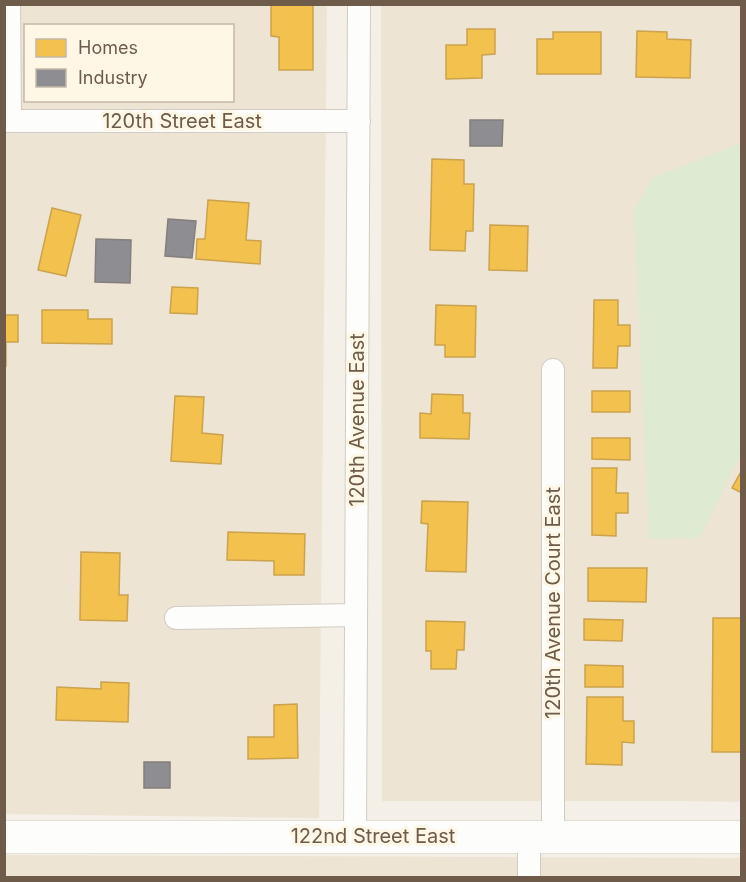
<svg xmlns="http://www.w3.org/2000/svg" width="746" height="882" font-family="Inter,sans-serif">
<style>
.residential{fill:#ede4d4;fill-rule:evenodd}
.green{fill:#deead2}
.homes{fill:#f2c14e;stroke:#cba24d;stroke-width:1.5}
.industry{fill:#8d8d92;stroke:#847e7c;stroke-width:1.5}
.lines{fill:none;stroke-linecap:round;stroke-linejoin:round}
.street-casing{stroke:#d2cbc3;stroke-width:24}
.secondary-casing{stroke:#d4cdc3;stroke-width:33}
.street{stroke:#fdfdfb;stroke-width:22}
.secondary{stroke:#fdfdfb;stroke-width:32}
.labels{text-anchor:middle;stroke-width:6;stroke-linejoin:round;paint-order:stroke}
.street-label{font-size:20px;fill:#6f5b4a;stroke:#fef7e6}
</style>
<rect width="100%" height="100%" fill="#f4f0e7"/>
<!-- residential -->
<path class="residential" d="M 5,5 L 327,5 L 319,818 L 5,814 ZM 26,26 L 232,26 L 232,100 L 26,100 Z
M 381,5 L 741,5 L 741,802 L 681,801 L 382,801 Z
M 4,855 L 741,858 L 742,877 L 5,878 Z"/>
<!-- green -->
<path class="green" d="M 741,143 L 741,453 L 700,538 L 649,539 L 634,211 L 652,178 Z"/>
<!-- homes -->
<path class="homes" d="M 271,4 L 313,4 L 313,70 L 279,70 L 279,37 L 271,36 Z
M 467,29 L 495,29 L 495,54 L 482,55 L 482,78 L 446,79 L 446,45 L 467,45 Z
M 637,31 L 667,32 L 667,39 L 691,40 L 690,78 L 636,77 Z
M 553,32 L 601,32 L 601,74 L 537,74 L 537,39 L 553,39 Z
M 432,159 L 464,160 L 464,184 L 474,184 L 473,231 L 466,231 L 465,251 L 430,250 Z
M 208,200 L 249,203 L 246,240 L 261,241 L 260,264 L 196,259 L 197,239 L 205,239 Z
M 52,208 L 81,215 L 66,276 L 38,270 Z
M 490,225 L 528,226 L 527,271 L 489,270 Z
M 172,287 L 198,288 L 197,314 L 170,313 Z
M 594,300 L 618,300 L 618,325 L 630,325 L 630,346 L 618,346 L 617,368 L 593,368 Z
M 436,305 L 476,306 L 475,357 L 445,357 L 445,345 L 435,345 Z
M 42,310 L 88,310 L 88,319 L 112,319 L 112,344 L 42,343 Z
M 4,315 L 18,315 L 18,342 L 6,342 L 6,366 L 4,366 Z
M 592,391 L 630,391 L 630,412 L 592,412 Z
M 432,394 L 463,395 L 463,413 L 470,413 L 469,439 L 420,438 L 420,413 L 431,414 Z
M 175,396 L 204,397 L 202,433 L 223,435 L 221,464 L 171,461 Z
M 592,438 L 630,438 L 630,460 L 592,459 Z
M 592,468 L 617,468 L 616,493 L 628,493 L 628,513 L 616,513 L 616,536 L 592,535 Z
M 742,470 L 742,493 L 732,488 Z
M 422,501 L 468,502 L 466,572 L 426,571 L 428,524 L 421,523 Z
M 228,532 L 305,534 L 304,575 L 274,575 L 274,561 L 227,560 Z
M 81,552 L 120,553 L 119,595 L 128,595 L 127,621 L 80,620 Z
M 588,568 L 647,568 L 646,602 L 588,601 Z
M 713,618 L 742,618 L 742,752 L 712,752 Z
M 584,619 L 623,620 L 622,641 L 584,640 Z
M 426,621 L 465,622 L 464,650 L 457,650 L 456,669 L 431,669 L 431,651 L 426,651 Z
M 585,665 L 623,666 L 623,687 L 585,687 Z
M 101,682 L 129,683 L 128,722 L 56,720 L 57,687 L 101,689 Z
M 587,697 L 623,697 L 623,721 L 634,721 L 634,743 L 622,742 L 622,765 L 586,764 Z
M 297,704 L 298,758 L 248,759 L 248,737 L 274,737 L 274,705 Z"/>
<!-- industry -->
<path class="industry" d="M 470,120 L 503,120 L 502,146 L 470,146 Z
M 168,219 L 196,221 L 192,258 L 165,256 Z
M 96,239 L 131,240 L 130,283 L 95,282 Z
M 144,762 L 170,762 L 170,788 L 144,788 Z"/>
<g class="lines">
<!-- street casing -->
<g class="street-casing">
<path id="street" d="M 9,4 L 10,121
M 4,121 L 359,121
M 553,370 L 553,836
M 176,618 L 356,615
M 355,836 L 359,4
M 529,878 L 529,837"/>
</g>
<!-- secondary casing -->
<g class="secondary-casing">
<path id="secondary" d="M 4,837 L 742,837"/>
</g>
<!-- street -->
<use href="#street" class="street"/>
<!-- secondary -->
<use href="#secondary" class="secondary"/>
</g>
<g class="labels">
<!-- street labels -->
<g class="street-label">
<text x="182" y="128">120th Street East</text>
<text transform="translate(357 420) rotate(-90)" y="7">120th Avenue East</text>
<text transform="translate(553 603) rotate(-90)" y="7">120th Avenue Court East</text>
<text x="373" y="843">122nd Street East</text>
</g>
</g>
<!-- border -->
<rect width="746" height="882" fill="none" stroke="#6f5b4a" stroke-width="12"/>
<!-- legend -->
<rect x="24" y="24" width="210" height="78" fill="#fef7e6" stroke="#c5b9a8" stroke-width="1.5"/>
<rect x="36" y="39" width="30" height="18" fill="#f2c14e" stroke="#c5b9a8" stroke-width="1.5"/>
<text x="78" y="54" font-size="18" fill="#6f5b4a">Homes</text>
<rect x="36" y="69" width="30" height="18" fill="#8d8d92" stroke="#c5b9a8" stroke-width="1.5"/>
<text x="78" y="84" font-size="18" fill="#6f5b4a">Industry</text>
</svg>
